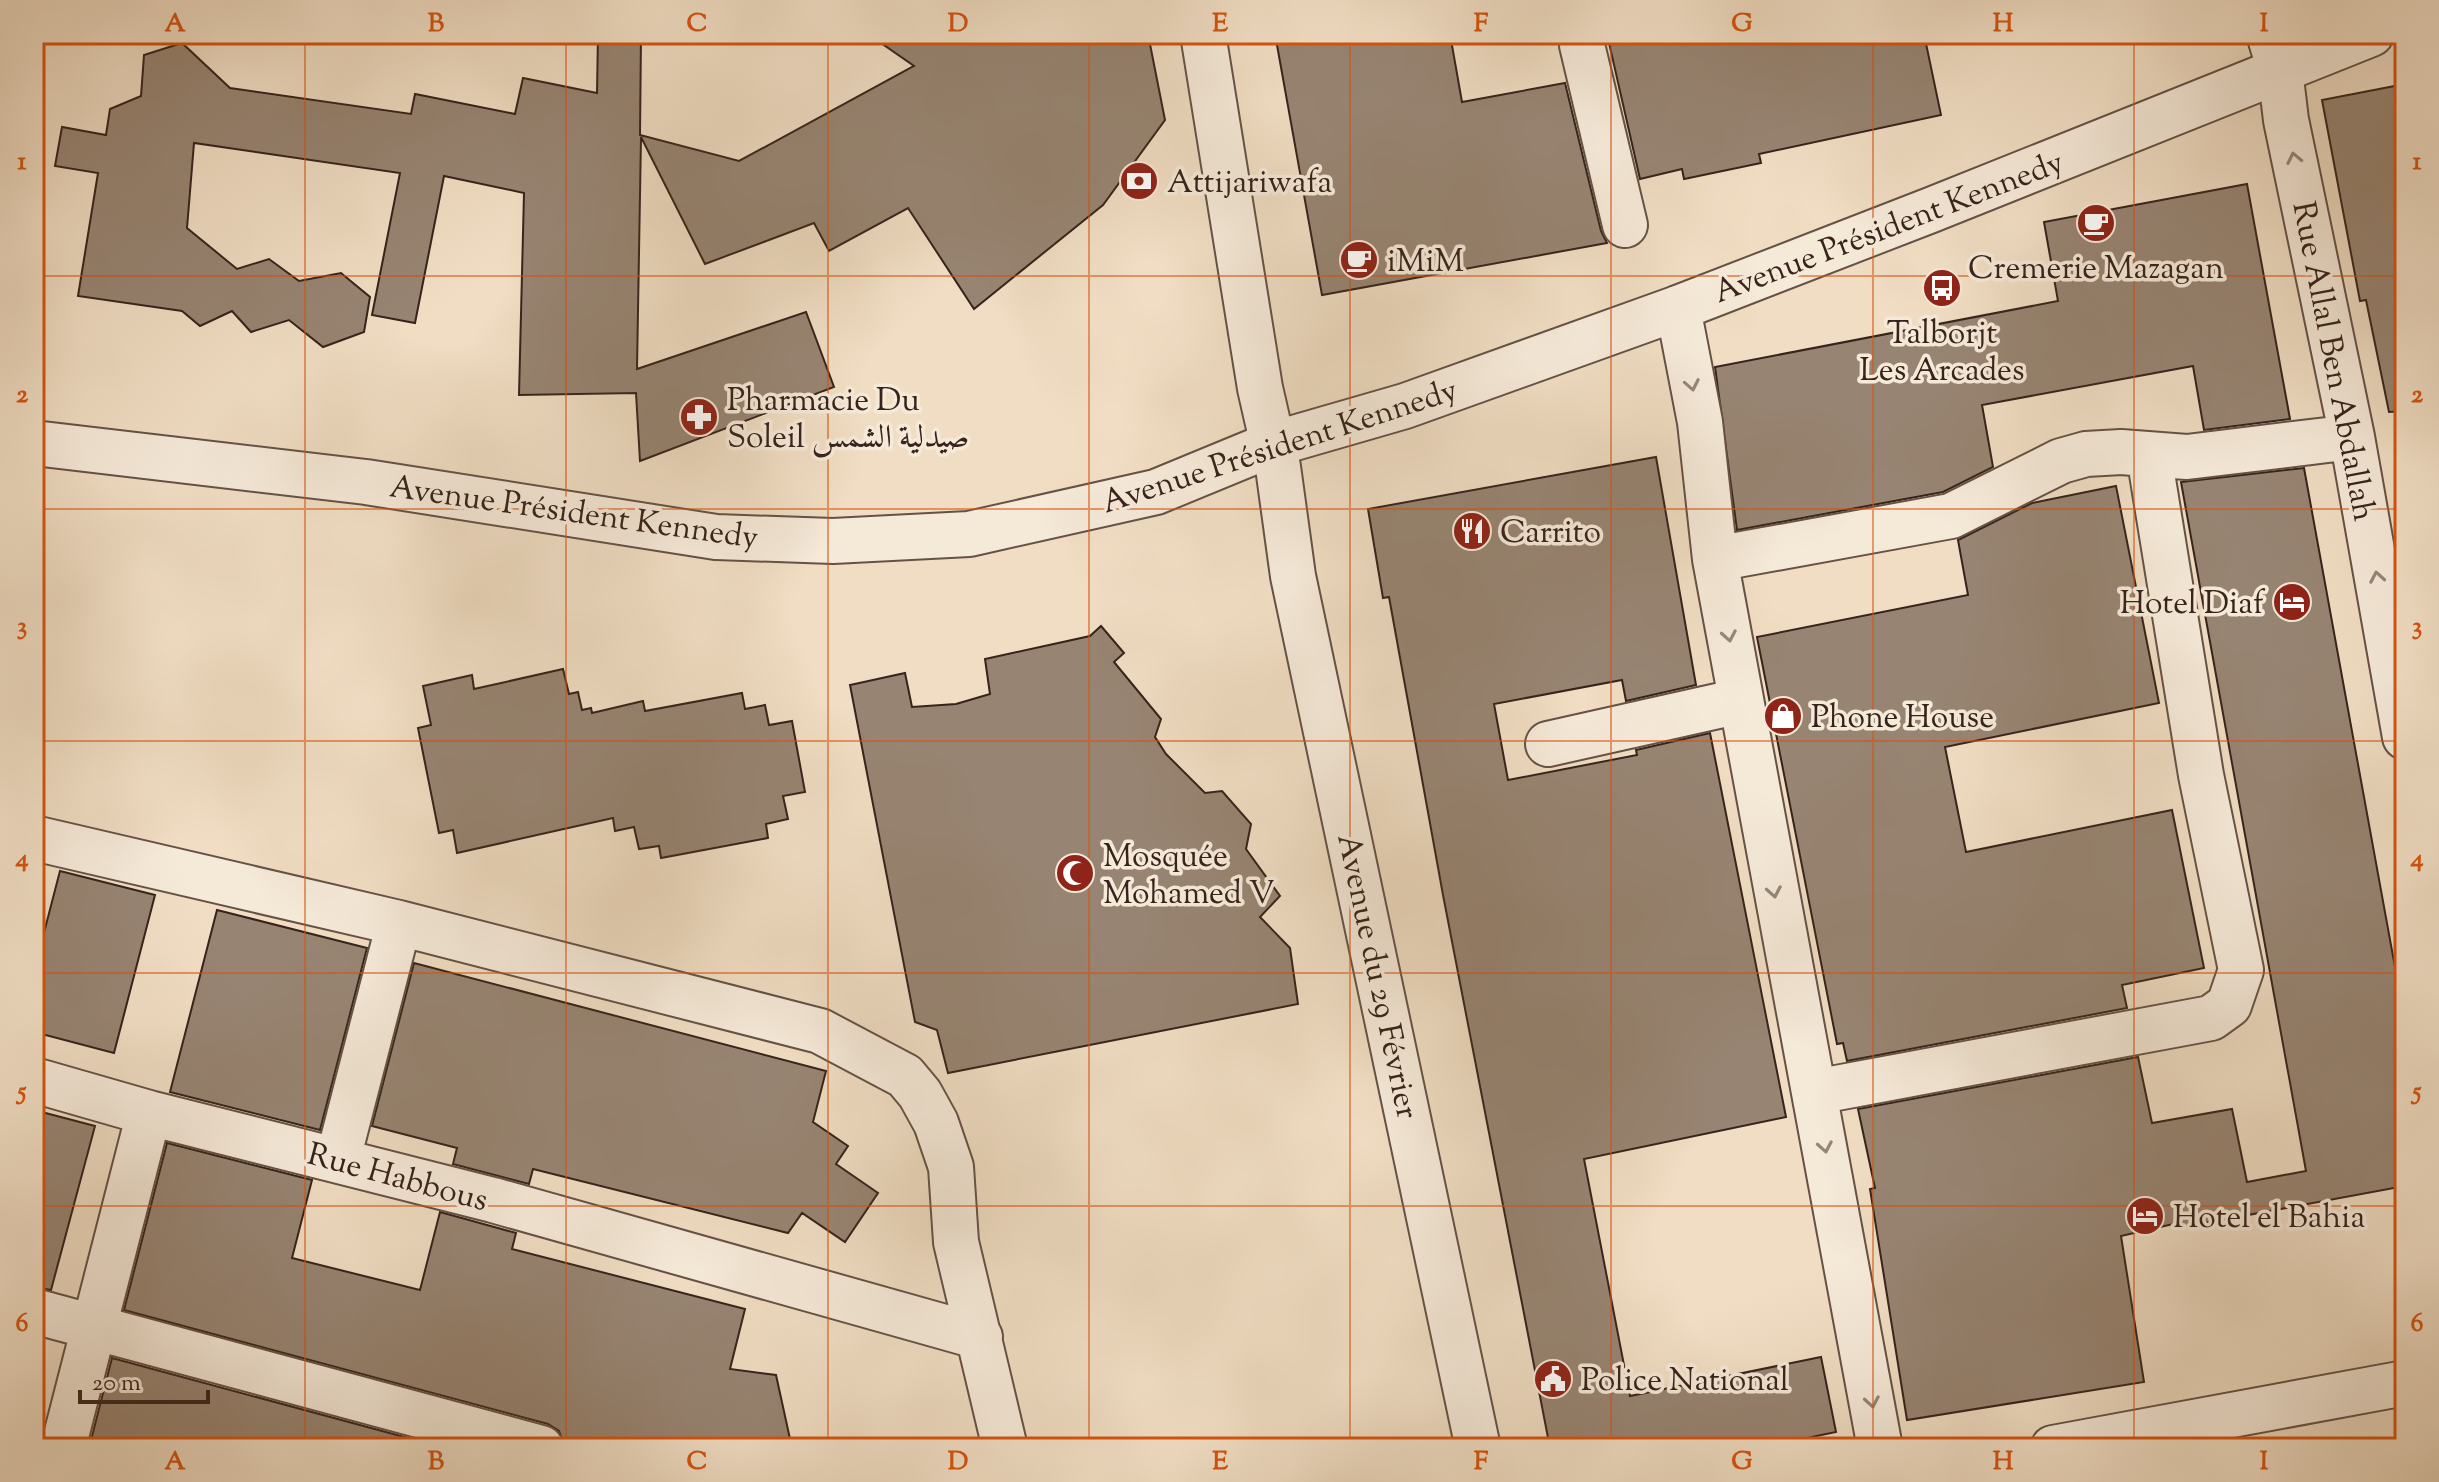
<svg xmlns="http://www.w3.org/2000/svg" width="2439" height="1482" font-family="'Sorts Mill Goudy',Amiri,serif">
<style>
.building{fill:#978472;stroke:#37231b;stroke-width:2}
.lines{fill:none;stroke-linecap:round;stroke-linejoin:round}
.minor-casing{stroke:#655245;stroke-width:48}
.tertiary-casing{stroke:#655245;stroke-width:48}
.minor{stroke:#f5e9d8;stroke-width:44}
.tertiary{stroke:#f5e9d8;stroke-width:44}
.oneway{stroke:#96867a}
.grid{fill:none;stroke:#d6540e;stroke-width:2;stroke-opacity:0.55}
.labels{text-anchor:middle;stroke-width:7;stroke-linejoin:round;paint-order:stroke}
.poi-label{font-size:32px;fill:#37231b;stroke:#f5e9d8;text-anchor:start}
.street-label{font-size:32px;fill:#37231b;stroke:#f5e9d8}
.neatline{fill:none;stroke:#d6540e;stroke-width:3}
.grid-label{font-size:26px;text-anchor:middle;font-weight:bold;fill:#d6540e}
</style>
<rect width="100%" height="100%" fill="#f0ddc3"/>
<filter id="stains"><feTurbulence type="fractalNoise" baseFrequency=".0025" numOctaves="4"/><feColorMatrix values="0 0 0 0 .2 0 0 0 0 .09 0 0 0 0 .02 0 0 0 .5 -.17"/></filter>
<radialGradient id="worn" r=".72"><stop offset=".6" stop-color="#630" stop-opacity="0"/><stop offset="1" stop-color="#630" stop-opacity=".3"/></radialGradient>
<!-- building -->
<path class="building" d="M 598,34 L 641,34 L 640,135 L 739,161 L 914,66 L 868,34 L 1148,34 L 1165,120 L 1103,205 L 974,309 L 908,208 L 829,251 L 814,223 L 705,264 L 641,137 L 637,369 L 806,312 L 834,387 L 640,461 L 636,393 L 519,395 L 524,193 L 444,176 L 415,323 L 372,315 L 400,173 L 194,143 L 187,228 L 237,269 L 269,259 L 299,281 L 341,273 L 370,297 L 364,332 L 323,347 L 289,320 L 251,332 L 232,311 L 200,326 L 182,311 L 78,296 L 98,173 L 55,166 L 62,127 L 106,135 L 110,109 L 141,96 L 144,55 L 182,43 L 230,88 L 411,114 L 415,94 L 515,114 L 523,78 L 597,93 Z
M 1275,34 L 1450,34 L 1462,102 L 1565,83 L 1601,231 L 1607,243 L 1322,295 Z
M 1607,34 L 1924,34 L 1941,115 L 1759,154 L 1761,163 L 1684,179 L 1682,169 L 1640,179 Z
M 2405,84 L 2405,411 L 2389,412 L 2366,300 L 2360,301 L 2322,100 Z
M 2247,184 L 2290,419 L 2204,430 L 2193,366 L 1982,405 L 1993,467 L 1943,492 L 1737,530 L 1715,367 L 2058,301 L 2044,222 Z
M 1656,457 L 1696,685 L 1626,701 L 1622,680 L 1494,704 L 1508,780 L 1637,755 L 1636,750 L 1710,733 L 1786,1117 L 1584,1159 L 1630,1396 L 1821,1357 L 1836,1432 L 1758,1448 L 1550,1448 L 1443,895 L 1389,597 L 1383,598 L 1368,509 Z
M 2304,468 L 2405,1022 L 2405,1186 L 2183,1227 L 2182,1222 L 2121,1236 L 2144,1382 L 1907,1420 L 1870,1189 L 1875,1188 L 1858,1109 L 2138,1057 L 2152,1123 L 2232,1109 L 2247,1182 L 2306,1171 L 2181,482 Z
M 2116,486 L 2159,703 L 1945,747 L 1966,852 L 2172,810 L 2204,968 L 2122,985 L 2127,1008 L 1847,1061 L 1843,1043 L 1837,1044 L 1757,637 L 1968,595 L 1958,540 L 2032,503 Z
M 1101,626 L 1124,653 L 1114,662 L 1161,719 L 1155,737 L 1166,754 L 1205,793 L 1222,791 L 1251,824 L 1246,849 L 1280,896 L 1260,917 L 1290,948 L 1298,1004 L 948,1073 L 937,1030 L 915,1022 L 850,685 L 905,673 L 912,707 L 956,704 L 990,694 L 985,659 L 1090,636 Z
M 563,669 L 569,694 L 578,692 L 582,710 L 591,708 L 592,713 L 643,701 L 645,711 L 742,693 L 745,709 L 765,705 L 769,725 L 792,721 L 805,792 L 783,796 L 788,819 L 766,824 L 768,838 L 661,858 L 659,846 L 639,849 L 634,827 L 615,831 L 613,818 L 457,853 L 453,830 L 439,833 L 418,728 L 431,725 L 423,686 L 472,675 L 474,689 Z
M 60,871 L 155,895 L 114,1053 L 34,1032 L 34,946 L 40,948 Z
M 217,910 L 367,948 L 320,1130 L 170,1092 Z
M 414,963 L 826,1071 L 813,1122 L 848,1146 L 836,1164 L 878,1193 L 845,1242 L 802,1213 L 788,1233 L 533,1169 L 529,1184 L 453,1164 L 457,1148 L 372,1126 Z
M 34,1110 L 95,1126 L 51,1290 L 34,1287 Z
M 167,1143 L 312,1180 L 292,1258 L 420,1290 L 440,1212 L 516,1233 L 512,1249 L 745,1309 L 730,1369 L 776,1375 L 792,1448 L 565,1448 L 559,1431 L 548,1424 L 124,1310 Z
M 112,1358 L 445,1448 L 89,1448 Z"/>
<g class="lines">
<!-- minor casing -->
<g class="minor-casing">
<path id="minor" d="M 1582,34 L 1582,45 L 1625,225
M 2269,34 L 2280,70 L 2286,120 L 2352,437 L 2405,737
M 1678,308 L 1700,422 L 1715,559 L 1880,1448
M 1715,559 L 1951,516 L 2061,461 L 2086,454 L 2121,452 L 2187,457 L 2352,437
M 1548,744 L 1740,701
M 34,838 L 399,923 L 820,1031 L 905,1076 L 920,1094 L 936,1123 L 951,1167 L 956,1242 L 1005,1448
M 34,1080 L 149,1113
M 1815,1092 L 2211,1018 L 2229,1005 L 2241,970 L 2201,775 L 2149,455
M 338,1159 L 399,923
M 34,1311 L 541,1448
M 63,1448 L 149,1113 L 493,1200 L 980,1337
M 2053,1448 L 2405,1383"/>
</g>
<!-- tertiary casing -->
<g class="tertiary-casing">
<path id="tertiary" d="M 1203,34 L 1260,388 L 1278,467 L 1293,576 L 1478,1448
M 34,443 L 366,482 L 716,537 L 833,541 L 969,534 L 1156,492 L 1270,445 L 1405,406 L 1678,308 L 1931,210 L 2371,34"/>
</g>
<!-- minor -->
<use href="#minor" class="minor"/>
<!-- tertiary -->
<use href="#tertiary" class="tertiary"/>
</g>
<!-- one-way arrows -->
<defs><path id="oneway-chevron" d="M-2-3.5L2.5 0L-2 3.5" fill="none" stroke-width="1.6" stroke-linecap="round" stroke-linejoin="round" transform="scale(2)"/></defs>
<g class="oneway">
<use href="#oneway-chevron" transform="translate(2294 158) rotate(-102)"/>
<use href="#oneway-chevron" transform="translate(1692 385) rotate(79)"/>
<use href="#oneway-chevron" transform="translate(2377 577) rotate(-100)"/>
<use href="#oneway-chevron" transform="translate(1729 636) rotate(80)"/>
<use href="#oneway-chevron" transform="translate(1774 892) rotate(80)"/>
<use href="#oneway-chevron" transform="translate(1825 1147) rotate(80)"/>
<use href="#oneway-chevron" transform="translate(1872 1402) rotate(80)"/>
</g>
<!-- grid -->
<path class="grid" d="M 305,34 L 305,1448M 566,34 L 566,1448M 828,34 L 828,1448M 1089,34 L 1089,1448M 1350,34 L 1350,1448M 1611,34 L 1611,1448M 1873,34 L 1873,1448M 2134,34 L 2134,1448M 34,276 L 2405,276M 34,509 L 2405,509M 34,741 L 2405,741M 34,973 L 2405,973M 34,1206 L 2405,1206"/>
<!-- icons -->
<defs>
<g id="bank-disc" transform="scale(2)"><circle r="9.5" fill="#8f2418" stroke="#f5e9d8"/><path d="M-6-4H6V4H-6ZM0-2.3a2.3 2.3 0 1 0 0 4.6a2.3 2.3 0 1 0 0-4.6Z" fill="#fff"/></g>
<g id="cafe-disc" transform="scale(2)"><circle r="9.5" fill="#8f2418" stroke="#f5e9d8"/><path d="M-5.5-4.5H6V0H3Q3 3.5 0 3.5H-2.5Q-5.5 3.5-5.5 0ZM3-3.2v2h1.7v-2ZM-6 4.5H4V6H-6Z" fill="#fff"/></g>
<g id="bus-disc" transform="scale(2)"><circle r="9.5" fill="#8f2418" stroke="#f5e9d8"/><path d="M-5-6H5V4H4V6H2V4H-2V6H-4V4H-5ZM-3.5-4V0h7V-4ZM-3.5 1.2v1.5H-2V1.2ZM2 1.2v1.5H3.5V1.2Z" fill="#fff"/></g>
<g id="pharmacy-disc" transform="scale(2)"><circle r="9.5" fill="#8f2418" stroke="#f5e9d8"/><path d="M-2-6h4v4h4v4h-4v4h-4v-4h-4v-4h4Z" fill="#fff"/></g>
<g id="restaurant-disc" transform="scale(2)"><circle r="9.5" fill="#8f2418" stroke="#f5e9d8"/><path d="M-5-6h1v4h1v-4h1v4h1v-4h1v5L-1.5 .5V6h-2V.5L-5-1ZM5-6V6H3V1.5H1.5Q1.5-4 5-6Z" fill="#fff"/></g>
<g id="hotel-disc" transform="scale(2)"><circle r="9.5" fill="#8f2418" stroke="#f5e9d8"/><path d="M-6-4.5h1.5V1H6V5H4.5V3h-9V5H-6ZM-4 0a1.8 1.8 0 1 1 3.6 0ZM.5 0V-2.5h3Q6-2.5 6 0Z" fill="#fff"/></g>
<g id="shop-disc" transform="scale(2)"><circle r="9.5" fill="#8f2418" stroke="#f5e9d8"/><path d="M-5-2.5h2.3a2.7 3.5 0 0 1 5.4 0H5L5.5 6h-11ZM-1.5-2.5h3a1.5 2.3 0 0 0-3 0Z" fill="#fff"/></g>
<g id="mosque-disc" transform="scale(2)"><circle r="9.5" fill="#8f2418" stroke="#f5e9d8"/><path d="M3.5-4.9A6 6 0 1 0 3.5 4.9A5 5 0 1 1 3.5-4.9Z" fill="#fff"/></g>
<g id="civic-disc" transform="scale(2)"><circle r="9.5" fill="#8f2418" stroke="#f5e9d8"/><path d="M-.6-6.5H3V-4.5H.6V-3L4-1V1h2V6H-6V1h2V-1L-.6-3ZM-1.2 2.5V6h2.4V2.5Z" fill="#fff"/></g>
</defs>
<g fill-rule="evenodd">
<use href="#bank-disc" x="1139" y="181"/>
<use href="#cafe-disc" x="2096" y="223"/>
<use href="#cafe-disc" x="1359" y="260"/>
<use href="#bus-disc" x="1942" y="288"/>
<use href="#pharmacy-disc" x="699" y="417"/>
<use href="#restaurant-disc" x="1472" y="531"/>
<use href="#hotel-disc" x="2292" y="602"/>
<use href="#shop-disc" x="1783" y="716"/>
<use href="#mosque-disc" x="1075" y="873"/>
<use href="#hotel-disc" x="2145" y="1216"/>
<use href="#civic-disc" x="1553" y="1379"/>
</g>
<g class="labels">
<!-- poi labels -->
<g class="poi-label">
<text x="1167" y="192">Attijariwafa</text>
<text x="1387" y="271">iMiM</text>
<text x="2096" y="278" text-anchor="middle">Cremerie Mazagan</text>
<text x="1942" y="343" text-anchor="middle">Talborjt<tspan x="1942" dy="37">Les Arcades</tspan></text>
<text x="727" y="410">Pharmacie Du<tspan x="727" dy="37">Soleil صيدلية الشمس</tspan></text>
<text x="1500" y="542">Carrito</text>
<text x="2264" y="613" text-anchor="end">Hotel Diaf</text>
<text x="1811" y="727">Phone House</text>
<text x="1103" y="866">Mosquée<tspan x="1103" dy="37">Mohamed V</tspan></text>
<text x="2173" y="1227">Hotel el Bahia</text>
<text x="1581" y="1390">Police National</text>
</g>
<!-- street labels -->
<g class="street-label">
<text transform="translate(1888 226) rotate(-21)" y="11">Avenue Président Kennedy</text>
<text transform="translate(2335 361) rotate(79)" y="11">Rue Allal Ben Abdallah</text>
<text transform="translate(1279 445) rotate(-18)" y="11">Avenue Président Kennedy</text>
<text transform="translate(574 511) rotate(8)" y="11">Avenue Président Kennedy</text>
<text transform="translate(1379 976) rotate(78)" y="11">Avenue du 29 Février</text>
<text transform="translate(398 1176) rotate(15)" y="11">Rue Habbous</text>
</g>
</g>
<!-- margin -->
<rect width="2439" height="1482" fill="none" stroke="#f0ddc3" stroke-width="88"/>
<!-- scale -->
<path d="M80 1390v12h128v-12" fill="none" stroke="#37231b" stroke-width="4"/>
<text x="92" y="1390" font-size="24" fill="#37231b" stroke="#f5e9d8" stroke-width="6" paint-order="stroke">20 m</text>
<rect x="44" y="44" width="2351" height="1394" class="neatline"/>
<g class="grid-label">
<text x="175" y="31">A</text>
<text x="436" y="31">B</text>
<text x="697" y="31">C</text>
<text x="958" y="31">D</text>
<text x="1220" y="31">E</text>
<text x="1481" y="31">F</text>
<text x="1742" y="31">G</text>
<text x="2003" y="31">H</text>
<text x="2264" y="31">I</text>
<text x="22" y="169">1</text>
<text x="2417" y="169">1</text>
<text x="22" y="402">2</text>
<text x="2417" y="402">2</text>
<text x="22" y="634">3</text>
<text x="2417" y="634">3</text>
<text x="22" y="866">4</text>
<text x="2417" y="866">4</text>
<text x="22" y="1099">5</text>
<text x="2417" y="1099">5</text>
<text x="22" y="1331">6</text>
<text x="2417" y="1331">6</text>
<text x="175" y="1469">A</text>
<text x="436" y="1469">B</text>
<text x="697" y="1469">C</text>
<text x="958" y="1469">D</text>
<text x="1220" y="1469">E</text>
<text x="1481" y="1469">F</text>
<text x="1742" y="1469">G</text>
<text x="2003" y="1469">H</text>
<text x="2264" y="1469">I</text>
</g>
<rect width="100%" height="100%" filter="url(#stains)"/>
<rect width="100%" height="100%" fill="url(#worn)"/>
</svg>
